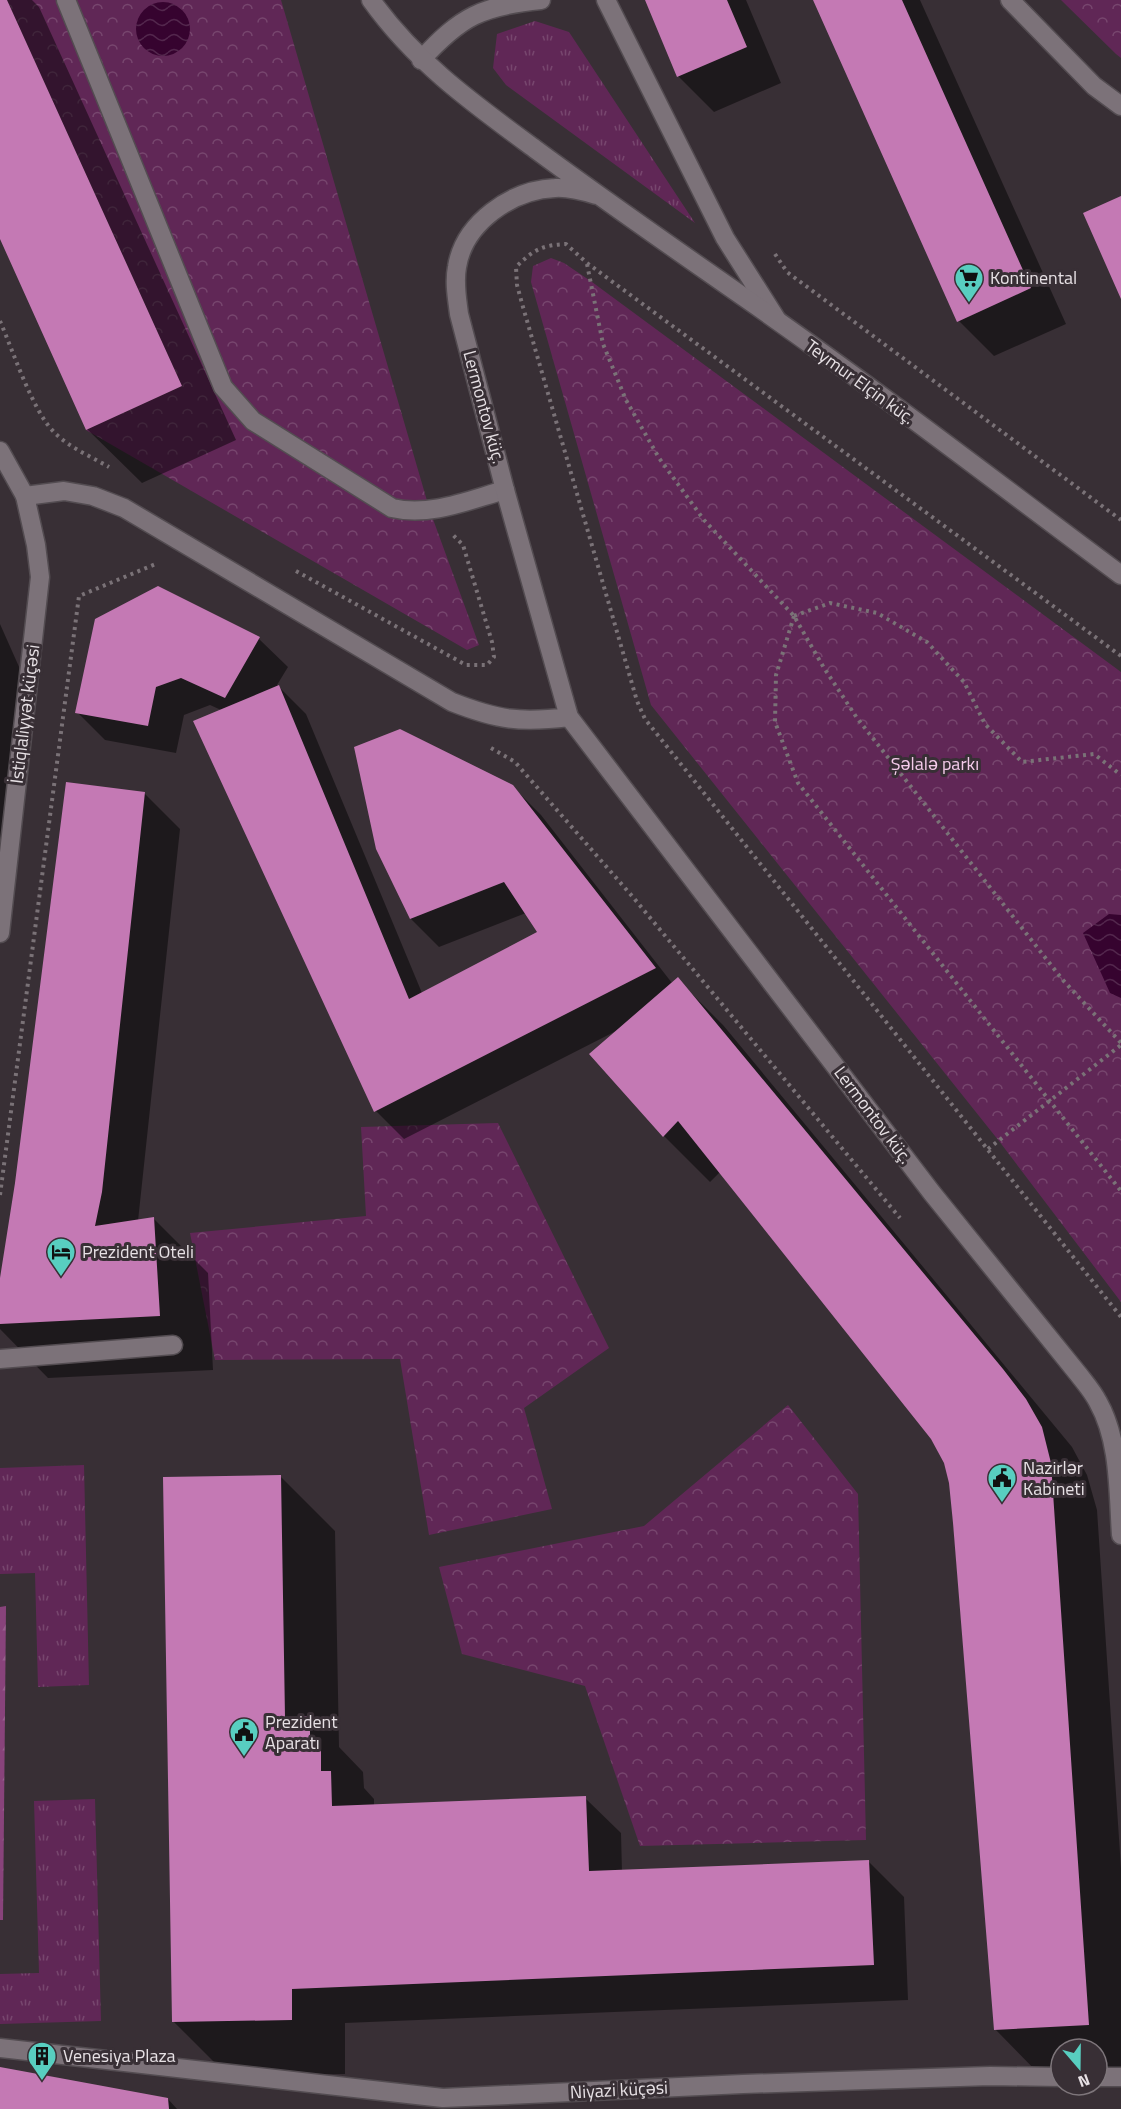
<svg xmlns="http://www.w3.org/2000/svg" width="1121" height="2109" font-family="'Titillium Web',sans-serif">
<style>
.grass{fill:url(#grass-tufts)}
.forest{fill:url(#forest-firs)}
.park{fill:url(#park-crowns)}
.water{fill:url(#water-waves)}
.shadow{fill:#0007}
.building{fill:#c479b4}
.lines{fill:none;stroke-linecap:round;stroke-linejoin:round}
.lane-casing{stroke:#534c51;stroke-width:21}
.street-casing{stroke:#534c51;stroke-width:21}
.secondary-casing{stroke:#534c51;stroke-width:21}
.path{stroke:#7a7277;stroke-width:4;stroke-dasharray:3 4.5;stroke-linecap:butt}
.lane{stroke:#7c7279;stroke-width:18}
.street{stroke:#7c7279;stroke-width:18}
.secondary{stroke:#7c7279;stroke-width:18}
.labels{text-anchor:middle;stroke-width:6;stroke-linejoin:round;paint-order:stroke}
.poi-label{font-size:18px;fill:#e7e1e5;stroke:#382f35;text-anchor:start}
.street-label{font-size:18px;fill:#e7e1e5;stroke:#382f35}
.park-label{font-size:18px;fill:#f4cbea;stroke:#382f35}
</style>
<defs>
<pattern id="grass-tufts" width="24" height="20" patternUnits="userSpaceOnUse" patternTransform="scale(1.5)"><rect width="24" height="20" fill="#602756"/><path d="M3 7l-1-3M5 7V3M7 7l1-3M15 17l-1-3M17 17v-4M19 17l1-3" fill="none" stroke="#77466e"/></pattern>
<pattern id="forest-firs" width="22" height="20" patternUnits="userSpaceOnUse" patternTransform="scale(1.5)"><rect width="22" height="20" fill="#88437b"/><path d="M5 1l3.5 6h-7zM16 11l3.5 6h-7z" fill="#995e8e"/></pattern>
<pattern id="park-crowns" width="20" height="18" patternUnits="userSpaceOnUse" patternTransform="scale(1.5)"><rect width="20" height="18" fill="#602756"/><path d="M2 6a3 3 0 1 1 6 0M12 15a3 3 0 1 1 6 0" fill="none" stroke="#77466e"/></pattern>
<pattern id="water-waves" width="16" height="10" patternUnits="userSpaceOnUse" patternTransform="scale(1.5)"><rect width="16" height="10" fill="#36032f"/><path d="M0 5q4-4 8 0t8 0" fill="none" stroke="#53274d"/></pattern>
</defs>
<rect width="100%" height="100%" fill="#382f35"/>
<!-- grass -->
<path class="grass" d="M 535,21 L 569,32 L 695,223 L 506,85 L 493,68 L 497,34 Z
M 84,1465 L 89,1685 L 38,1687 L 35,1573 L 0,1574 L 0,1468 Z
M 95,1799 L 101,2021 L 0,2024 L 0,1974 L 39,1973 L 34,1801 Z"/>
<!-- forest -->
<path class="forest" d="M 6,1606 L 3,1920 L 0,1920 L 0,1607 Z"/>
<!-- park -->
<path class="park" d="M 7,0 L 281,0 L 430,511 L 479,645 L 467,650 L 86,430 L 182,386 Z
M 1061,0 L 1121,0 L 1121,58 L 1116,54 Z
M 551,258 L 564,263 L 592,282 L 1121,672 L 1121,1302 L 999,1141 L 651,705 L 531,282 L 533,266 Z
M 498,1123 L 609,1348 L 524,1408 L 552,1509 L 429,1535 L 400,1359 L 215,1360 L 190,1233 L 366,1216 L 361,1127 Z
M 788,1405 L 858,1494 L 866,1840 L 640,1846 L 585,1686 L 462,1654 L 439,1567 L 644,1526 Z"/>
<!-- water -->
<path class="water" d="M136 29a27 27 0 1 1 54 0a27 27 0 1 1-54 0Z
M 1109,914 L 1121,915 L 1121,998 L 1110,993 L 1083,933 Z"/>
<!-- shadow -->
<path class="shadow" d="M 0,0 L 32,0 L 39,7 L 236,440 L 142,483 L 87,429 L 0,236 Z
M 646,0 L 746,0 L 781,83 L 714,112 L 678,76 Z
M 815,0 L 920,0 L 1066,324 L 994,356 L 959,321 Z
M 158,588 L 259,639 L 288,667 L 277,685 L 306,714 L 422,993 L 539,932 L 526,913 L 439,947 L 411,919 L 377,849 L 512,786 L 541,815 L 672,983 L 677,979 L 723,1025 L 1072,1447 L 1087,1475 L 1097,1510 L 1121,1868 L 1121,2071 L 1097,2073 L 1097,2049 L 1061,2049 L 1061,2075 L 1041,2076 L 995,2029 L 950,1482 L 946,1462 L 932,1438 L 720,1172 L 710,1182 L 664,1136 L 591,1054 L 616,1031 L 404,1139 L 376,1111 L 221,710 L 210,705 L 184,715 L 176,753 L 105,740 L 77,712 Z
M 0,624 L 20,669 L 0,853 Z
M 144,793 L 180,829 L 138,1221 L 154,1219 L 208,1273 L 213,1370 L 48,1378 L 0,1329 L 0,1287 Z
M 280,1476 L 335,1531 L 339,1747 L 363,1772 L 364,1788 L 374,1799 L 374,1806 L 585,1798 L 621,1833 L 622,1872 L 869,1862 L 904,1897 L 908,2000 L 345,2023 L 345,2074 L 228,2076 L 174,2022 Z
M 0,2068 L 168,2099 L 177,2109 L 0,2109 Z"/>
<!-- building -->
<path class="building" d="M 0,0 L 7,0 L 182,386 L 86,430 L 0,239 Z
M 645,0 L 727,0 L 747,47 L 677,77 Z
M 813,0 L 902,0 L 1031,288 L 957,322 Z
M 1121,196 L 1121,299 L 1083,213 Z
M 158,586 L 260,637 L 225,698 L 181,678 L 156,687 L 148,726 L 75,713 L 95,619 Z
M 279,685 L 409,999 L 537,932 L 504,882 L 410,919 L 376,849 L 354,747 L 400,729 L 513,785 L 656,968 L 374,1112 L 193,721 Z
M 66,782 L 145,792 L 102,1192 L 95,1226 L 154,1217 L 160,1316 L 0,1324 L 0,1278 L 15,1183 Z
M 678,977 L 1003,1369 L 1026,1399 L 1042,1427 L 1051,1463 L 1089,2025 L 994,2030 L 953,1523 L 949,1483 L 944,1463 L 931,1439 L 678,1121 L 663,1137 L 589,1054 Z
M 281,1475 L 285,1717 L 310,1716 L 310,1743 L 321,1743 L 321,1771 L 331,1771 L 332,1806 L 586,1796 L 589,1871 L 869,1860 L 874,1965 L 292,1989 L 292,2020 L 172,2022 L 163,1477 Z
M 0,2067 L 168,2098 L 169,2109 L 0,2109 Z"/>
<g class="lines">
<!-- lane casing -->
<g class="lane-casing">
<path id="lane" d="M 66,0 L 223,387 L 253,421 L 392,508 C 430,517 469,500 505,490
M 606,0 L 725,238 L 777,320
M 1010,0 L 1094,86 L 1121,106
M 421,60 C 461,16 482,6 541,0
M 0,1359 L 173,1345
M 0,2048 L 443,2098 L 743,2084 L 990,2076 L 1061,2077
M 1097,2077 L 1121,2077"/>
</g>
<!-- street casing -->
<g class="street-casing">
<path id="street" d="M 0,451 L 25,496"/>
</g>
<!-- secondary casing -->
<g class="secondary-casing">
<path id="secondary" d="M 371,0 C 416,63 474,104 535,149 C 604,200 675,249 745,298 C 873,387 996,482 1121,575
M 596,195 C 583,191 569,187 555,188 C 511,190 464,223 457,267 C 454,283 457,298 459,314 L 505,490 L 569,717 L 932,1193 L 1079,1375 C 1086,1384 1093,1392 1098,1402 C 1120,1441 1118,1491 1121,1535
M 0,933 L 40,577 L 36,545 L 25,496 L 64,491 L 93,496 L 124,508 L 452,702 C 498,720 520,723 569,717"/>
</g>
<!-- path -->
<path class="path" d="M 775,254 L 787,272 L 1121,520
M 587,264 L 603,344 L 626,400 L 659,458 L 704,520 L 794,616 L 824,668 L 857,718 L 1062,979 L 1121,1043
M 0,321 C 13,351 32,409 53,431 C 68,447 90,456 109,467
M 296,571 L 466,665 L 487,665 L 494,657 L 492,642 L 463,545 L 453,535
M 794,616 L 776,675 L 775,722 L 798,783 L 1121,1191
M 794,616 L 830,603 L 877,613 L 927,642 L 964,682 L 985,724 L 1022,762 L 1094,754 L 1121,775
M 1121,656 L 587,263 L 566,244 C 542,245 533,250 516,267 L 517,285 L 523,307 L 637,701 L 645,719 L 1121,1317
M 491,748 L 515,762 L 632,896 L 900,1218
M 988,1149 L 1121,1045
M 0,1195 L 79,596 L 158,563"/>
<!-- lane -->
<use href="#lane" class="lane"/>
<!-- street -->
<use href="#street" class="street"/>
<!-- secondary -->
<use href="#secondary" class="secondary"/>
</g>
<!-- icons -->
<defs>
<g id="supermarket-pin" transform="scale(1.5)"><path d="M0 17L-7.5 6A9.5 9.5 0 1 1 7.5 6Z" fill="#58cec0" stroke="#382f35"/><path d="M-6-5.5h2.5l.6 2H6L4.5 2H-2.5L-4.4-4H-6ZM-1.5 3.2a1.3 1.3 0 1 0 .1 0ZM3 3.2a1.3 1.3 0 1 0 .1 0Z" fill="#111"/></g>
<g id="hotel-pin" transform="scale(1.5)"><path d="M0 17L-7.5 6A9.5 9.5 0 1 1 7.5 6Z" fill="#58cec0" stroke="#382f35"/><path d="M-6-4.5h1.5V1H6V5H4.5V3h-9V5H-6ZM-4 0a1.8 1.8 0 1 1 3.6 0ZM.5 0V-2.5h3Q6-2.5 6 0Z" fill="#111"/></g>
<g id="civic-pin" transform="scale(1.5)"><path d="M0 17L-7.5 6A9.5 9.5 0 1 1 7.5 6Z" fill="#58cec0" stroke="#382f35"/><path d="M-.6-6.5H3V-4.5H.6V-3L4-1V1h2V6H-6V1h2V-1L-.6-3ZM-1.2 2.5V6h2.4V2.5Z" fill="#111"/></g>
<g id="building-pin" transform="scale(1.5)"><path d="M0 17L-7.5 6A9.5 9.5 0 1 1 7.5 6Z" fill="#58cec0" stroke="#382f35"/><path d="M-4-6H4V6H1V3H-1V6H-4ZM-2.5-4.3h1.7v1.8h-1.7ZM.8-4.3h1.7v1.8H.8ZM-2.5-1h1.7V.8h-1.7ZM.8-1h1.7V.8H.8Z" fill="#111"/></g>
</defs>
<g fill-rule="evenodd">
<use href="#supermarket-pin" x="969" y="278"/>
<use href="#hotel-pin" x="61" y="1252"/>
<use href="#civic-pin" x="1002" y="1478"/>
<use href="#civic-pin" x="244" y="1732"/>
<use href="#building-pin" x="42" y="2056"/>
</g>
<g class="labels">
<!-- poi labels -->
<g class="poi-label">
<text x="990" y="284">Kontinental</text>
<text x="82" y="1258">Prezident Oteli</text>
<text x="1023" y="1474">Nazirlər<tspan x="1023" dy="21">Kabineti</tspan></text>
<text x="265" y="1728">Prezident<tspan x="265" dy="21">Aparatı</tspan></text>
<text x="63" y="2062">Venesiya Plaza</text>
</g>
<!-- street labels -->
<g class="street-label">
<text transform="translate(860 382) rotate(36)" y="6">Teymur Elçin küç.</text>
<text transform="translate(484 407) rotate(75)" y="6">Lermontov küç.</text>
<text transform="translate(25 714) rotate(-83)" y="6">İstiqlaliyyət küçəsi</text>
<text transform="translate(873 1115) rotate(53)" y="6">Lermontov küç.</text>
<text transform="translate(619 2090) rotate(-3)" y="6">Niyazi küçəsi</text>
</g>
<!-- park labels -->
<g class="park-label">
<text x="935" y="770">Şəlalə parkı</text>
</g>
</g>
<!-- north arrow -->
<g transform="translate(1079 2067) rotate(160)"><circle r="28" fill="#382f35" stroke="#7e767b" stroke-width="1.5"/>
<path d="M0-4.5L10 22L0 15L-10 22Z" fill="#58cec0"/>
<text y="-9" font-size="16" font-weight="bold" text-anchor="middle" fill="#e7e1e5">N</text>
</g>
</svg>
